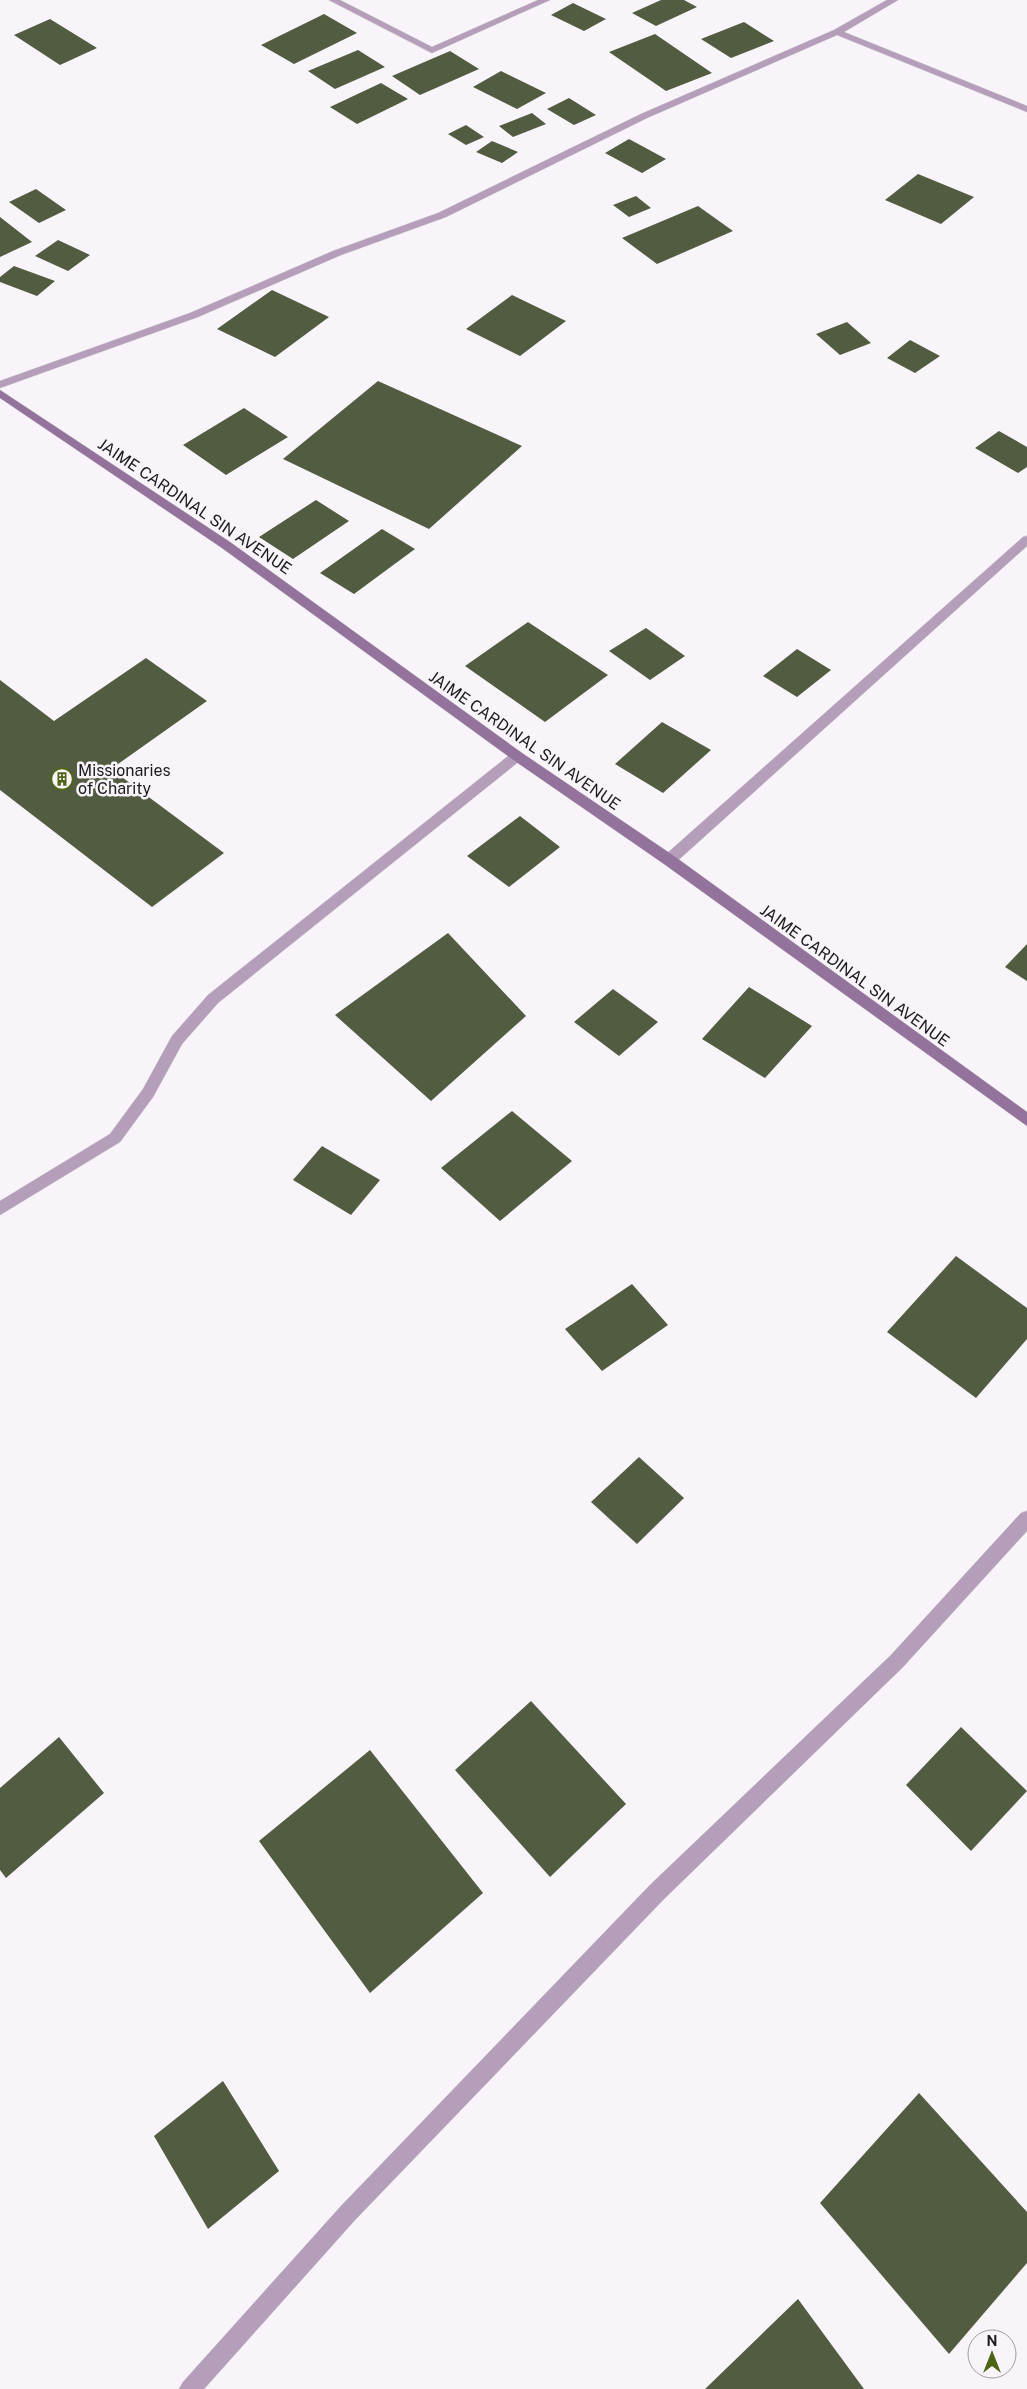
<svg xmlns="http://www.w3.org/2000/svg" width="1027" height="2389" font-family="'Public Sans',sans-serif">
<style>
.building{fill:#525c41}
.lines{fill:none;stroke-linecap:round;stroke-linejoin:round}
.street-casing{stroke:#d5d1d6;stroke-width:1}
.secondary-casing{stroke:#d5d1d6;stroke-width:1}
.street{fill:#b49eb9;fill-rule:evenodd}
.secondary{fill:#93739b;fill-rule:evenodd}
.labels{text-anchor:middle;stroke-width:5;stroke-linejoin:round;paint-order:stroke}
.street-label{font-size:16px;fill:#1b1a1c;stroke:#f9f4fa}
.poi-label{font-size:16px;fill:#1b1a1c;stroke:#f9f4fa;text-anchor:start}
</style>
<rect width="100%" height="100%" fill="#f9f4fa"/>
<!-- building -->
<path class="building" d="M 661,0 L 684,0 L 697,7 L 656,26 L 632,13 Z
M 573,3 L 606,19 L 584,31 L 551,15 Z
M 324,14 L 357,33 L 294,64 L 261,45 Z
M 50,19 L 97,48 L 60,65 L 14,35 Z
M 744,22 L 774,41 L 731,58 L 701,39 Z
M 655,34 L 712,73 L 666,91 L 609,52 Z
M 358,50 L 385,67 L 335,89 L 308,71 Z
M 450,51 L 479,69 L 420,95 L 392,76 Z
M 501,71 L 546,93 L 517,109 L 473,87 Z
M 381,83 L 408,99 L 357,124 L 330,107 Z
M 569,98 L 596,115 L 574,125 L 547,109 Z
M 532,113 L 546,124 L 513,137 L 499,126 Z
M 466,125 L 484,137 L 466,145 L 448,134 Z
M 629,139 L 666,159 L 642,173 L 605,153 Z
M 492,141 L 518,152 L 502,163 L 476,152 Z
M 918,174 L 974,197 L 941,224 L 885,200 Z
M 36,189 L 66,210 L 39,223 L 9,202 Z
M 636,196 L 651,208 L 629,217 L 613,205 Z
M 698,206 L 733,231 L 657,264 L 622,238 Z
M 0,217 L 32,242 L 0,257 Z
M 58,240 L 90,255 L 68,271 L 35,256 Z
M 14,266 L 55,281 L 37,296 L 0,282 L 0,277 Z
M 272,290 L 329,317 L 275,357 L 217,329 Z
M 512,295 L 566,321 L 520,356 L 466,329 Z
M 847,322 L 871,343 L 840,355 L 816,334 Z
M 910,340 L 940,356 L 915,373 L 887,358 Z
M 378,381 L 522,446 L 429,529 L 283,459 Z
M 244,408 L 288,437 L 226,475 L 183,445 Z
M 999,431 L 1027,447 L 1027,467 L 1018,473 L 975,448 Z
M 316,500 L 349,521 L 293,559 L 259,537 Z
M 382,529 L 415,549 L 354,594 L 320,573 Z
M 528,622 L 608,675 L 545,722 L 465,666 Z
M 646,628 L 685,656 L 650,680 L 609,651 Z
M 797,649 L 831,670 L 797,697 L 763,676 Z
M 146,658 L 207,701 L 111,769 L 224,853 L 152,907 L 0,790 L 0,680 L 54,721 Z
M 662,722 L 711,750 L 663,793 L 615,764 Z
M 520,816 L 560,847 L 509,887 L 467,856 Z
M 448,933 L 526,1016 L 431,1101 L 335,1015 Z
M 1027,944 L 1027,981 L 1005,967 Z
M 749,987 L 812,1026 L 765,1078 L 702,1039 Z
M 613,989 L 658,1022 L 619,1056 L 574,1022 Z
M 512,1111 L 572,1161 L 500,1221 L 441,1168 Z
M 322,1146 L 380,1180 L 351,1215 L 293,1180 Z
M 956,1256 L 1027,1308 L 1027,1339 L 976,1398 L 887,1332 Z
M 632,1284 L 668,1325 L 602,1371 L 565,1329 Z
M 639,1457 L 684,1498 L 637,1544 L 591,1502 Z
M 531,1701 L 626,1804 L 550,1877 L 455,1770 Z
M 961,1727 L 1027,1791 L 971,1851 L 906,1785 Z
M 59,1737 L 104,1793 L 6,1878 L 0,1870 L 0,1788 Z
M 370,1750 L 483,1893 L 370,1993 L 259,1841 Z
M 223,2081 L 279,2171 L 208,2229 L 154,2136 Z
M 919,2093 L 1027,2212 L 1027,2263 L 949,2354 L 820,2203 Z
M 798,2299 L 864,2389 L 705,2389 Z"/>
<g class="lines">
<!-- street casing -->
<g class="street-casing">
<path id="street" d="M 329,0 L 340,0 L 432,47 L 538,0 L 550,0 L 432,53 Z
M 887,0 L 898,0 L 844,32 L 1027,106 L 1027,112 L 837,35 L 647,118 L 446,217 L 341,255 L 198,317 L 0,388 L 0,381 L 190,313 L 333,251 L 438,213 L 641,114 L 834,30 Z
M 1027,536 L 1027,546 L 674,864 L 664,864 L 662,860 L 664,856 L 1023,537 Z
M 517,751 L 522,753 L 523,756 L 522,759 L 218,1003 L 182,1044 L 153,1097 L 120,1142 L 0,1215 L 0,1201 L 110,1134 L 143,1089 L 172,1036 L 208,995 L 512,753 Z
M 1027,1511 L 1027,1531 L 903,1667 L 664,1899 L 355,2220 L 204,2389 L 179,2389 L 183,2382 L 341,2206 L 650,1885 L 891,1655 L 1021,1513 Z"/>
</g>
<!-- secondary casing -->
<g class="secondary-casing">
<path id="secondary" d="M 0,390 L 230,542 L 522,753 L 674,856 L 1027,1112 L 1027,1126 L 664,864 L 512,759 L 222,548 L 0,398 Z"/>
</g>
<!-- street -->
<use href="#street" class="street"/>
<!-- secondary -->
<use href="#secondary" class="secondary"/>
</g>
<!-- icons -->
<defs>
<g id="building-ring" transform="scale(1.125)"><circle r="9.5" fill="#f9f4fa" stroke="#4e6514" stroke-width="1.5"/><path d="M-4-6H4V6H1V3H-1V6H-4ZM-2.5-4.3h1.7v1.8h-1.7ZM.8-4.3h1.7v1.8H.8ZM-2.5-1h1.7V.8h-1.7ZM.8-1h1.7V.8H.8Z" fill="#4e6514"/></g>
</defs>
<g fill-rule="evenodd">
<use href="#building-ring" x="62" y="779"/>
</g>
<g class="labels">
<!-- street labels -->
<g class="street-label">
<text transform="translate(195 506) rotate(34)" y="6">JAIME CARDINAL SIN AVENUE</text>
<text transform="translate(525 740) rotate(35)" y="6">JAIME CARDINAL SIN AVENUE</text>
<text transform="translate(855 975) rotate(36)" y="6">JAIME CARDINAL SIN AVENUE</text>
</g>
<!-- poi labels -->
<g class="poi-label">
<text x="78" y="776">Missionaries<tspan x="78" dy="18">of Charity</tspan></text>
</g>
</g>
<!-- north arrow -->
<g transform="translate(992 2354)"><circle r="24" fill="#f9f4fa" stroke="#a09da1"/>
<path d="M0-4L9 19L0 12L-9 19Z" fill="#4e6514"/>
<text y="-8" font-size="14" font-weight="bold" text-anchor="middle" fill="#1b1a1c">N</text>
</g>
</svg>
